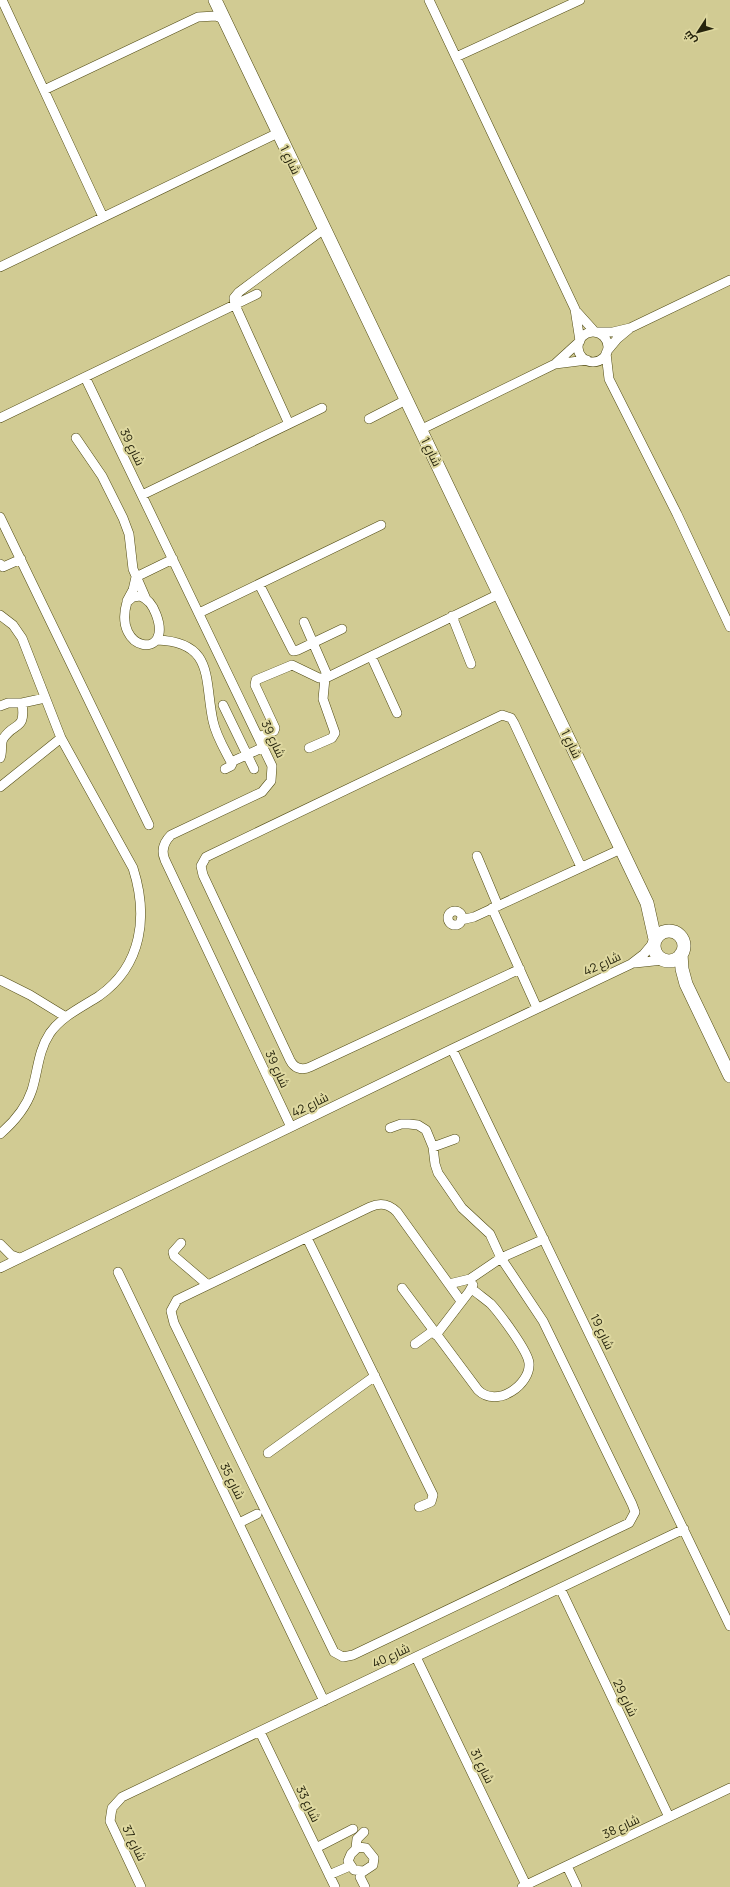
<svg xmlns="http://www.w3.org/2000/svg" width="730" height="1887" font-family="Manrope,Cairo,sans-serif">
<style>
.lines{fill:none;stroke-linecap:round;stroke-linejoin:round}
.street-casing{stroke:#504a13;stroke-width:10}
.secondary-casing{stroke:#504a13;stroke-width:14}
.street{stroke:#fff;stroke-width:9}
.secondary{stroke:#fff;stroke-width:13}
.labels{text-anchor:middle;stroke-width:4;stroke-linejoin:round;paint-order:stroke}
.street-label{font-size:12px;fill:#26240d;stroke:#ded8a0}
</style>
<rect width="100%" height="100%" fill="#d1cb93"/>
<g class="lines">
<!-- street casing -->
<g class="street-casing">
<path id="street" d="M 2,0 L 103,217
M 429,0 L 575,309 L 580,341
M 456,57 L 580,0
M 44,90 L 198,17 L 216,16 L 224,19
M 0,267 L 278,133
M 577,312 L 595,332
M 596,332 L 613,332 L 630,328 L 730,280
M578 347a15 15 0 1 1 30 0a15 15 0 1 1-30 0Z
M 607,351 L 617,339 L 629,329
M 606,353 L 609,379 L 677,514 L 730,627
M 556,363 L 579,342
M 85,377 L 272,766 L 271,781 L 262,792 L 171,835 C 163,843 161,851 165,860 L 291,1127
M 0,418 L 257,294
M 369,419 L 406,400
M 289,424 L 235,305 L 234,298 L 239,292 L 324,229
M 420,430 L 555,364 L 587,360
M 76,438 L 102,476 L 123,518 L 129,534 L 133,569 L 146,599
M 142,495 L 322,408
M 0,517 L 149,825
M 0,564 L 3,567 L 21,559
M 136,577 L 173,559
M 259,584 L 293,651 L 298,650 L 342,629
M 140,596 C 149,599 153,606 156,614 C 174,661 112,652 127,602 L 133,597 Z
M 127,601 L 133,590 L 136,577
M 199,613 L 381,525
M 0,615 L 13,625 L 22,638 L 61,738 L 133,868 C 148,915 143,965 99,996 C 82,1007 62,1016 50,1033 C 38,1051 38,1071 32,1090 C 26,1108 14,1122 0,1134
M 452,616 L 471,664
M 304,622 L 328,677
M 157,640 C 215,642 204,680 213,721 C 216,736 225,750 232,764 L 231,766 L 225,769
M 371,656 L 397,713
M 223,705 L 254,769
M 0,706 L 8,703 L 22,703 L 45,698
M 259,737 L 274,731 L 275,728 L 255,685 L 256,680 L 292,665 L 319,678 L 328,677 L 499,594
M 309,748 L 332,738 L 335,733 L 323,699 L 325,678
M 0,758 C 3,752 0,745 3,739 C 14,721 26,732 22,703
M 231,762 L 264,747
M 0,787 L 61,738
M 477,856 L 498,906
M 492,908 L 537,1008
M448 918a7 7 0 1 1 14 0a7 7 0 1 1-14 0Z
M 461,920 L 474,917 L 621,849
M 635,963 L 663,960
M 520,969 L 310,1067 C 301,1071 294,1068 290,1060 L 203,875 L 201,866 L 206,857 L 210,855 L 502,715 L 511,718 L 514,723 L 581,867
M 0,980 L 30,995 L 66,1017
M 452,1049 L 730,1626
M 390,1128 L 401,1124 L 409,1124 L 418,1125 L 426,1130 L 433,1147 L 435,1164 L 438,1173 L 462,1208 L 490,1234 L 501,1258 L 543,1321 L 632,1504 L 635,1512 L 629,1523 L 353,1655 L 343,1657 L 334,1652 L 174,1323 L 171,1311 L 177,1300 L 183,1297 L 370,1207 C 381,1202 389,1204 397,1212 L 461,1301
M 433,1147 L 455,1139
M 307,1238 L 433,1495 L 431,1502 L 419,1507
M 181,1243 L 173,1252 L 174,1256 L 208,1285
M 0,1244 L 11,1255 L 19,1258
M 0,1268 L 452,1049 L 631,964 L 644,954 L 654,942
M 118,1272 L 324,1701
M 449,1284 L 470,1279 L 501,1258 L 544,1239
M 402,1288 L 478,1390 C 497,1409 531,1384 529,1363 C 528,1351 500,1314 491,1304 C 485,1299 478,1294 472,1289
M 436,1335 L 469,1292 L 473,1285
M 415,1344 L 433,1331
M 268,1453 L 375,1376
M 239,1523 L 257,1514
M 560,1588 L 669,1817
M 416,1657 L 526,1885
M 260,1732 L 335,1887
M 316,1848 L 353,1829
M 356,1848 L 357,1839 L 364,1832
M 567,1866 L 577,1887
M 363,1871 L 354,1870 L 348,1861 L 351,1854 L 358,1847 L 366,1848 L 374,1858 L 373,1865 L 361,1873 L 360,1877 L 365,1887
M 329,1875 L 350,1866
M 141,1887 L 110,1821 L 112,1808 L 122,1797 L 684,1529
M 522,1887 L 730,1788"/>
</g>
<!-- secondary casing -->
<g class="secondary-casing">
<path id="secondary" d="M 215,0 L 647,903 L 655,939
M654 946a15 15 0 1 1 30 0a15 15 0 1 1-30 0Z
M 681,954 L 682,969 L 686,984 L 730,1076"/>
</g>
<!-- street -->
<use href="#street" class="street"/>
<!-- secondary -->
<use href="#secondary" class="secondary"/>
</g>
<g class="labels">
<!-- street labels -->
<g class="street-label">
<text transform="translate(290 160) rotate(64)" y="4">شارع 1</text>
<text transform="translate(132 447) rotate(64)" y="4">شارع 39</text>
<text transform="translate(431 452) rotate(64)" y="4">شارع 1</text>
<text transform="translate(273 739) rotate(65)" y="4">شارع 39</text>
<text transform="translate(571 744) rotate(64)" y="4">شارع 1</text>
<text transform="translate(602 964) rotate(-25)" y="4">شارع 42</text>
<text transform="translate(277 1069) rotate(65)" y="4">شارع 39</text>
<text transform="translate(310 1105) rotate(-26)" y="4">شارع 42</text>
<text transform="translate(602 1332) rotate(64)" y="4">شارع 19</text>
<text transform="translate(232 1481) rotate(64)" y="4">شارع 35</text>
<text transform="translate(391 1656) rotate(-25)" y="4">شارع 40</text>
<text transform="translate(625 1698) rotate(64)" y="4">شارع 29</text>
<text transform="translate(482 1766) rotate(64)" y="4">شارع 31</text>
<text transform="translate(308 1804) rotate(64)" y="4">شارع 33</text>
<text transform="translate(621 1827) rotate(-25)" y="4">شارع 38</text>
<text transform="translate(134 1843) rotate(64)" y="4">شارع 37</text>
</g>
</g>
<!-- north arrow -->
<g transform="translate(698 32) rotate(234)" stroke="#ded8a0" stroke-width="3" paint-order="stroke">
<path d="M0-3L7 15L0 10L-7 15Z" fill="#26240d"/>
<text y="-6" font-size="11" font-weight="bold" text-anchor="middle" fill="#26240d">ش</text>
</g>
</svg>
